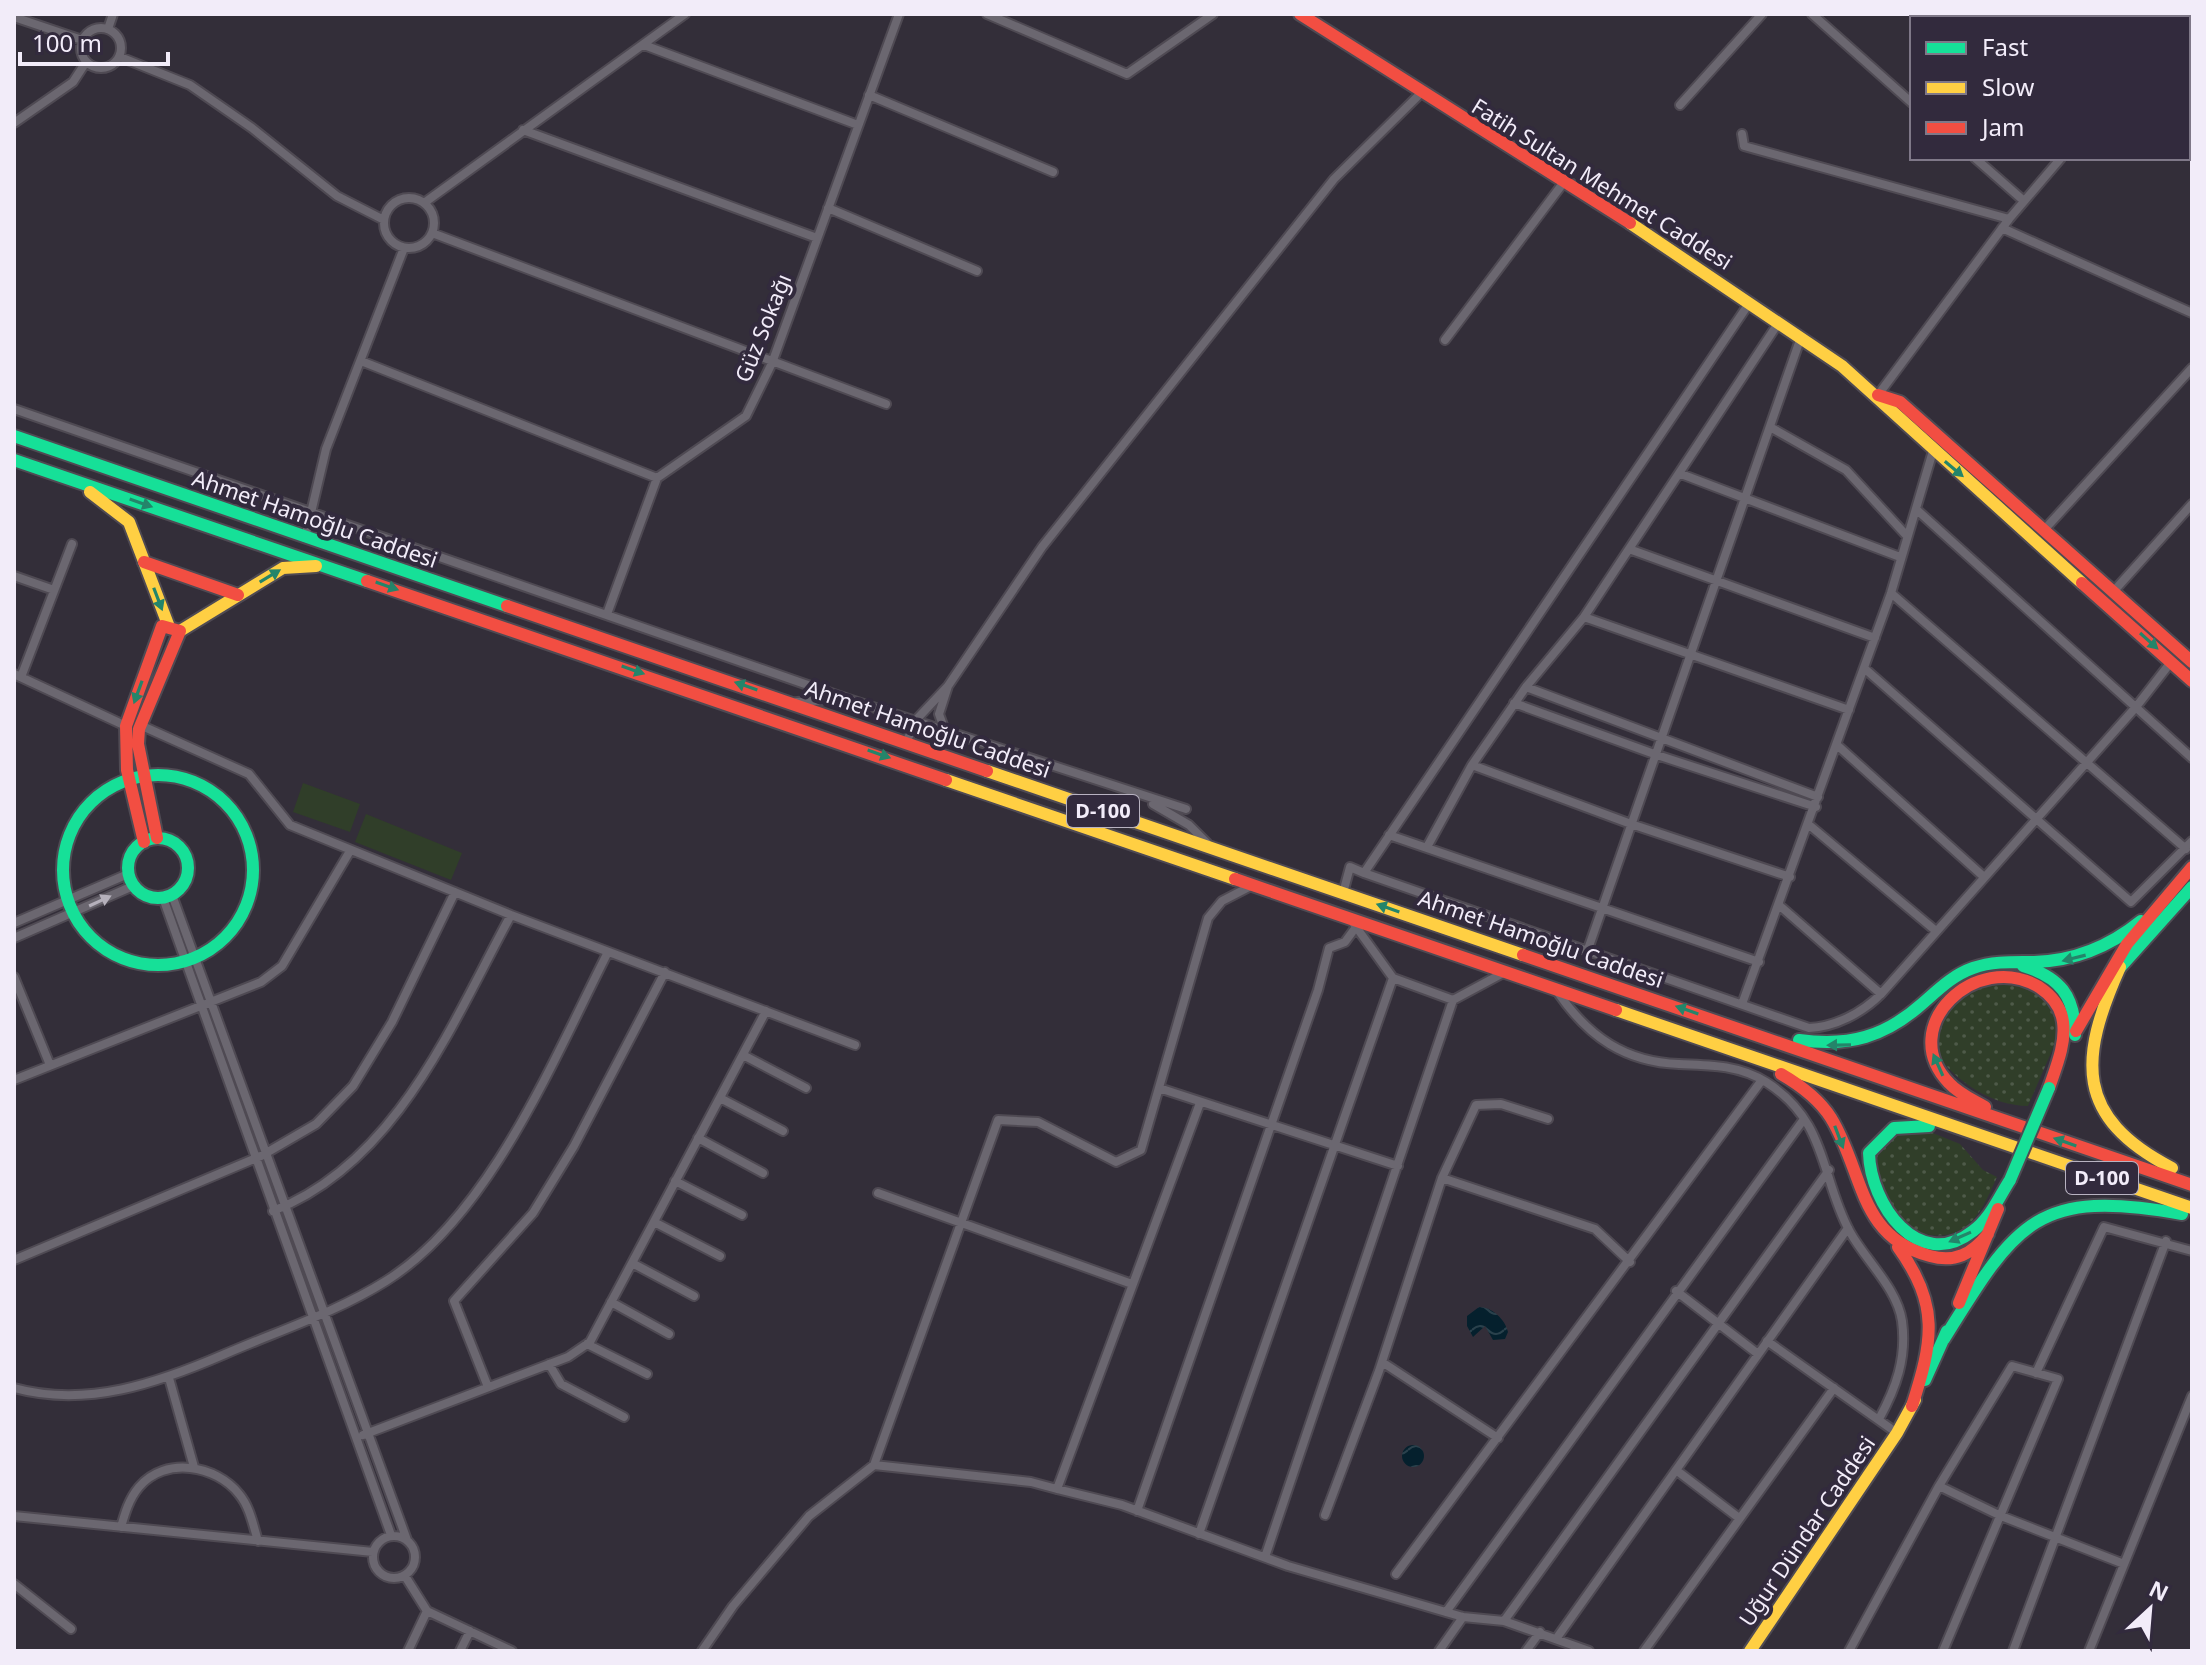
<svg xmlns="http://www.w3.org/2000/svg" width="2206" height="1665" font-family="'Noto Sans',sans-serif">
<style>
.grass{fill:url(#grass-dots)}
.garden{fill:#303e29}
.water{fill:url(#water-waves)}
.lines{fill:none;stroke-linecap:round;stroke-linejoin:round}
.street-casing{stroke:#4f4a53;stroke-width:12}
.fast-casing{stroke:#4f4a53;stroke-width:16}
.slow-casing{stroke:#4f4a53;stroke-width:16}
.jam-casing{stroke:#4f4a53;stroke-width:16}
.street{stroke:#6b6770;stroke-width:8}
.fast{stroke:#16e098;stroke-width:12}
.slow{stroke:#ffcf43;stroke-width:12}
.jam{stroke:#f24e42;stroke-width:12}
.fast-bridge-casing{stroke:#4f4a53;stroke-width:16;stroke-linecap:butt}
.fast-bridge{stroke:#16e098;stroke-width:12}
.oneway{fill:#24856a}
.oneway2{fill:#b5b0bb}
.labels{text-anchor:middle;stroke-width:8;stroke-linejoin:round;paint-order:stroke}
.shield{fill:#322a3d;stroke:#b8b2c1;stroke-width:2}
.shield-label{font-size:20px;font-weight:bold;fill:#f2ecf9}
.street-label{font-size:22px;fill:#f2ecf9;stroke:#322a3d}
</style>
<defs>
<pattern id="grass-dots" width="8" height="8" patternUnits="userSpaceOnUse" patternTransform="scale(2)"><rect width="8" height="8" fill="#303e29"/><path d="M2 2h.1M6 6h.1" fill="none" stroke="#4e5a49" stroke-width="1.8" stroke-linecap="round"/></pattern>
<pattern id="water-waves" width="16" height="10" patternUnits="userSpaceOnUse" patternTransform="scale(2)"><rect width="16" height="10" fill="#05202d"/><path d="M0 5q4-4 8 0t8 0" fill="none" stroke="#2a414c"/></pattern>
</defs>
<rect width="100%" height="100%" fill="#332e39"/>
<!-- grass -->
<path class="grass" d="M 1981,980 L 2032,983 L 2058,1020 L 2057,1039 L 2028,1106 C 1992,1106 1956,1081 1935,1053 L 1938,1021 Z
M 1913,1125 L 1960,1144 L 1983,1170 L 1997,1177 C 1988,1197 1979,1221 1958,1231 C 1927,1247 1882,1218 1875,1186 C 1872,1174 1877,1156 1878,1143 Z"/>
<!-- garden -->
<path class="garden" d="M 303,783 L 360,804 L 350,832 L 293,812 Z
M 366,814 L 462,853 L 451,880 L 355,842 Z"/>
<!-- water -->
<path class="water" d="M 1479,1307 C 1492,1307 1505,1319 1508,1332 L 1505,1339 L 1493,1340 L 1485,1326 L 1473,1337 L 1467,1326 L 1467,1316 Z
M1402 1456a11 11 0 1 1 22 0a11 11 0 1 1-22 0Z"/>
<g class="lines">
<!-- street casing -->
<g class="street-casing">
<path id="street" d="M 987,14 L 1127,74 L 1213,14
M 1812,14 L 1912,103
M 2103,14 L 2108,18
M 14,17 L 82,40
M 2181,18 L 2184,14
M81 48a20 20 0 1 1 40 0a20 20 0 1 1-40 0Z
M 108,29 L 113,14
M 644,45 L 858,125
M 120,57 L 190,85 L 252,128 L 337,196 L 384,220
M 869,95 L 1053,172
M 1680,105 L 1762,14
M 14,123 L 73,82 L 86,62
M 2188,127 L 2192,131
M 523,130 L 817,238
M 1742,134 L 1744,146 L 2009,219
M 1975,158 L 2024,201
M384 223a25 25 0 1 1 50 0a25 25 0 1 1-50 0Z
M 424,203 L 685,14
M 828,208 L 977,271
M 2002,228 L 2192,313
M 432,233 L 886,404
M 1445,340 L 1564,182
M 361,361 L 657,478
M 1878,395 L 2009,219 L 2061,158
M 14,409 L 848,699 L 1186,809
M 1770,427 L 1846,470 L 1907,536
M 1681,474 L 1900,557
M 1917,510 L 2192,758
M 2044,530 L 2192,368
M 305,538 L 326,449 L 404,248
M 1629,549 L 1875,638
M 14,576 L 54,590
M 2113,592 L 2192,504
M 1891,593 L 2186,849
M 607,614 L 657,478 L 746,416 L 772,363 L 899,14
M 1584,617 L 1849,710
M 1864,668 L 2131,902 L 2192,841
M 14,674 L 126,726
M 21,677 L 72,544
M 948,686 L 1042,547 L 1334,179 L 1420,94
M 1526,687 L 1818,797
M 797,702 L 844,699
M 1514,703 L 1657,755 L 1816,807
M 140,725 L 249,774 L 290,825 L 511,915 L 855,1045
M 907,741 L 915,721 L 948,686 L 939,714 L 945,731
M 1837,745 L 1984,877
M 1472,765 L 1631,824 L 1790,877
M 1153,804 L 1189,825 L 1207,843
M 1808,824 L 1936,931
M 1389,835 L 1759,962
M 1427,847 L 1472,765 L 1526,687 L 1584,617 L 1779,322
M 1364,873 L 1809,1028 C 1835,1027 1862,1013 1881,994 L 2136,707 L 2171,662
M 1343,893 L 1350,867 L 1364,873 L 1750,302
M 172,895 L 407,1540
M 163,898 L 391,1535
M 1780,906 L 1881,994
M 14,923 L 128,874
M 1354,924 L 1393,978 L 1453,1000 L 1505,972
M 14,938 L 133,886
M 1587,952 L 1801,337
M 14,977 L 50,1065
M 1559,994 C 1589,1037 1625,1062 1679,1064 C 1710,1065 1739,1065 1766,1082 C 1828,1121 1820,1177 1850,1232 C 1866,1261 1897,1288 1902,1321 C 1907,1358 1896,1388 1879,1419
M 1742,1004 L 1891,593 L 1933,451
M 743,1055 L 806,1088
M 14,1080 L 261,982 L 282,966 L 350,851
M 1159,1088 L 1398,1166
M 720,1098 L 783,1131
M 698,1138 L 763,1173
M 1442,1178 L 1595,1229 L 1630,1262
M 675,1181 L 742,1215
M 878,1193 L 1132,1284
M 273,1211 C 397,1163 452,1023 511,915
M 654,1222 L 720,1256
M 14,1260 L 261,1156 L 316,1124 L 353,1086 L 392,1022 L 455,892
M 632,1263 L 694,1296
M 1676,1291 L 1758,1354
M 611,1302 L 669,1334
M 1767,1341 L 1897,1433
M 587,1344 L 647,1374
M 1382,1362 L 1498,1438
M 549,1364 L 561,1384 L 624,1417
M 2036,1373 L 2104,1227 L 2192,1251
M 169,1378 L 194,1467
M 488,1387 L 454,1301 L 533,1213 L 574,1146 L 665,972
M 14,1388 C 87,1408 158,1383 225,1354 C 278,1331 337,1312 386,1281 C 490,1216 554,1058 608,952
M 363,1435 L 568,1357 L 590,1342 L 766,1011
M 874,1465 L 1031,1482 L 1057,1489 L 1122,1505 L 1288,1566 L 1463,1617 L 1504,1621 L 1589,1651
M 1676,1470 L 1739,1518
M 1939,1486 L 2001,1516 L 2124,1564
M 1057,1489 L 1200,1103
M 1137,1511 L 1318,990 L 1329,948 L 1345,942 L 1356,927
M 1325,1515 L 1379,1371 L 1442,1178 L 1476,1105 L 1501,1104 L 1548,1119
M 14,1516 L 373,1552
M 121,1527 C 125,1513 129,1499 139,1487 C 165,1456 216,1465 239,1494 C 250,1507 253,1525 258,1541
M 1199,1534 L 1393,978
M373 1557a21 21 0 1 1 42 0a21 21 0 1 1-42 0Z
M 1265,1557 L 1453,1000
M 1396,1574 L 1762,1080
M 405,1576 L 427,1611 L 512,1651
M 14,1584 L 71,1629
M 1446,1612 L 1804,1119
M 1504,1621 L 1829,1170
M 1556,1639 L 1848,1228
M 408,1651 L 427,1611
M 460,1651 L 470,1631
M 702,1651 L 733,1606 L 809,1516 L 874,1465 L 998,1120 L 1038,1122 L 1116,1162 L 1141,1150 L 1208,918 L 1222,901 L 1249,887
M 1439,1651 L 1463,1617
M 1526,1651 L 1540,1632
M 1644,1651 L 1834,1388
M 1849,1651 L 1939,1486 L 2012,1366 L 2058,1379 L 1943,1651
M 2013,1651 L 2166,1241
M 2089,1651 L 2192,1396"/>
</g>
<!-- fast casing -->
<g class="fast-casing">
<path id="fast" d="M 14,436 L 507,606
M 14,460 L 367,581
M63 870a95 95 0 1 1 190 0a95 95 0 1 1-190 0Z
M128 868a30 30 0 1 1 60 0a30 30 0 1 1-60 0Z
M 2023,966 C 2060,977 2075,996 2075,1035
M 2116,972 L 2192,887
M 1799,1040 C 1849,1047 1885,1037 1923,1003 C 1939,989 1953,975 1973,968 C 1993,961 2013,962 2034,962 C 2075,961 2109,947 2141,921
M 1929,1126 L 1894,1128 L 1869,1153 C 1870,1203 1918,1274 1973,1231 C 1990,1219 1999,1197 2010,1180
M 1944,1339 C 2017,1221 2037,1188 2182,1214
M 1925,1380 L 1947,1331"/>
</g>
<!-- slow casing -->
<g class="slow-casing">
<path id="slow" d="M 1630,223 L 1842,366 L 2082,583
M 90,492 L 129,522 L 169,627
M 180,631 L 283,568 L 316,566
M 987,771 L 1523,955
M 946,780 L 1235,879
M 2120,967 C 2079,1059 2074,1117 2172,1168
M 1616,1010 L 2192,1208
M 1750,1651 L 1897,1433 L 1915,1400"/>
</g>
<!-- jam casing -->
<g class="jam-casing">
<path id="jam" d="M 1300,14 L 1630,223
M 1878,395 L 1900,402 L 2192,662
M 144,562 L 238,595
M 367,581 L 946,780
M 2082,583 L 2192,681
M 507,606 L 987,771
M 144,842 L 127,770 L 126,726 L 162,626 L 180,631 L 139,729 L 138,744 L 157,838
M 1235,879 L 1616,1010
M 1523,955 L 2192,1185
M 2076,1031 L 2127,944 L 2192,867
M 1781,1074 C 1800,1085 1819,1099 1831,1118 C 1864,1172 1858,1237 1930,1256 C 1955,1263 1972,1254 1988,1234
M 1985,1107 C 1973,1100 1959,1094 1949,1083 C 1895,1027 1976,949 2039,987 C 2051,995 2061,1007 2063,1022 C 2066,1044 2056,1067 2049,1088
M 1898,1247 C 1940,1305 1933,1341 1912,1406
M 1959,1303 L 1998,1209"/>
</g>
<!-- street -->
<use href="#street" class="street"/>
<!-- fast -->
<use href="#fast" class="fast"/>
<!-- slow -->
<use href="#slow" class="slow"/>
<!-- jam -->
<use href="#jam" class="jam"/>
<!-- fast-bridge casing -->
<g class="fast-bridge-casing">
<path id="fast-bridge" d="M 2010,1180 L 2049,1088"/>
</g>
<!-- fast-bridge -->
<use href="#fast-bridge" class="fast-bridge"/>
</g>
<!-- one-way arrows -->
<defs><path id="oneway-solid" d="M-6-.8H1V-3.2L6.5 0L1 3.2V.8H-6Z" transform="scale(2)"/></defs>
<g class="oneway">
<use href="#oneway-solid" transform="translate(1954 469) rotate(40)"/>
<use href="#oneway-solid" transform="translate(141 503) rotate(19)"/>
<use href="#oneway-solid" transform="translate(270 576) rotate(-31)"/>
<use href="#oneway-solid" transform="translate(387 586) rotate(19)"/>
<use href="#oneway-solid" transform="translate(158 599) rotate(69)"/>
<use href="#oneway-solid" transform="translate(2149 641) rotate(42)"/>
<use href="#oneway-solid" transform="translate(633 670) rotate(19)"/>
<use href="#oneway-solid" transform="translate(746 686) rotate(-161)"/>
<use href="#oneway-solid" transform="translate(138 692) rotate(110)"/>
<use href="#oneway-solid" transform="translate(879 754) rotate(19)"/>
<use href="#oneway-solid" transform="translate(1388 908) rotate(-161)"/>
<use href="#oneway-solid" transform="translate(2074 958) rotate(166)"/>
<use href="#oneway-solid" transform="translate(1687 1010) rotate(-161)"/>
<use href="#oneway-solid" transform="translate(1839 1045) rotate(179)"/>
<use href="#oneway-solid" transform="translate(1938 1065) rotate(-114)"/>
<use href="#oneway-solid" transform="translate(1839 1137) rotate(69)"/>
<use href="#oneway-solid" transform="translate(2065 1142) rotate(-161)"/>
<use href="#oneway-solid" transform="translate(1960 1237) rotate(156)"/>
</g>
<use class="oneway2" href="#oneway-solid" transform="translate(100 901) rotate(-25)"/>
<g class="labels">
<!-- shield labels -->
<g class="shield">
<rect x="1067" y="795" width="72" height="32" rx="6"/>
<rect x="2066" y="1162" width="72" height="32" rx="6"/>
</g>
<g class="shield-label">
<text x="1103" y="818">D-100</text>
<text x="2102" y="1185">D-100</text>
</g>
<!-- street labels -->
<g class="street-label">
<text transform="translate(1602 184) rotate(32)" y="8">Fatih Sultan Mehmet Caddesi</text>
<text transform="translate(763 328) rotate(-68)" y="8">Güz Sokağı</text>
<text transform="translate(315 519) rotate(19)" y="8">Ahmet Hamoğlu Caddesi</text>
<text transform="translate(928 729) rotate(19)" y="8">Ahmet Hamoğlu Caddesi</text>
<text transform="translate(1541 939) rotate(19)" y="8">Ahmet Hamoğlu Caddesi</text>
<text transform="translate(1807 1531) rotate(-56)" y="8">Uğur Dündar Caddesi</text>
</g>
</g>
<!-- border -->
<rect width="2206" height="1665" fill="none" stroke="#f2ecf9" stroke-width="32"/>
<!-- legend -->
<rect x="1910" y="16" width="280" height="144" fill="#322a3d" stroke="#7f7888" stroke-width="2"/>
<rect x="1926" y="42" width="40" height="12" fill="#16e098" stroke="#7f7888" stroke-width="2"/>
<text x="1982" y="56" font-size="24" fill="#f2ecf9">Fast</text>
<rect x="1926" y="82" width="40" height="12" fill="#ffcf43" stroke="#7f7888" stroke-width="2"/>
<text x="1982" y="96" font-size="24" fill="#f2ecf9">Slow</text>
<rect x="1926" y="122" width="40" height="12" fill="#f24e42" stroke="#7f7888" stroke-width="2"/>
<text x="1982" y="136" font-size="24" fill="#f2ecf9">Jam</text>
<!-- north arrow -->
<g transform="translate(2150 1609) rotate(26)" stroke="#322a3d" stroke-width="6" paint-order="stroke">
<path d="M0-6L14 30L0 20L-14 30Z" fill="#f2ecf9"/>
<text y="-12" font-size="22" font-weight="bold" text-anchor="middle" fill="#f2ecf9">N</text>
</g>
<!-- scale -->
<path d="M20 52v12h148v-12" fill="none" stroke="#f2ecf9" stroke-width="4"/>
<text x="32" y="52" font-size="24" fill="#f2ecf9" stroke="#322a3d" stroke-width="6" paint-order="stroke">100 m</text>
</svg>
